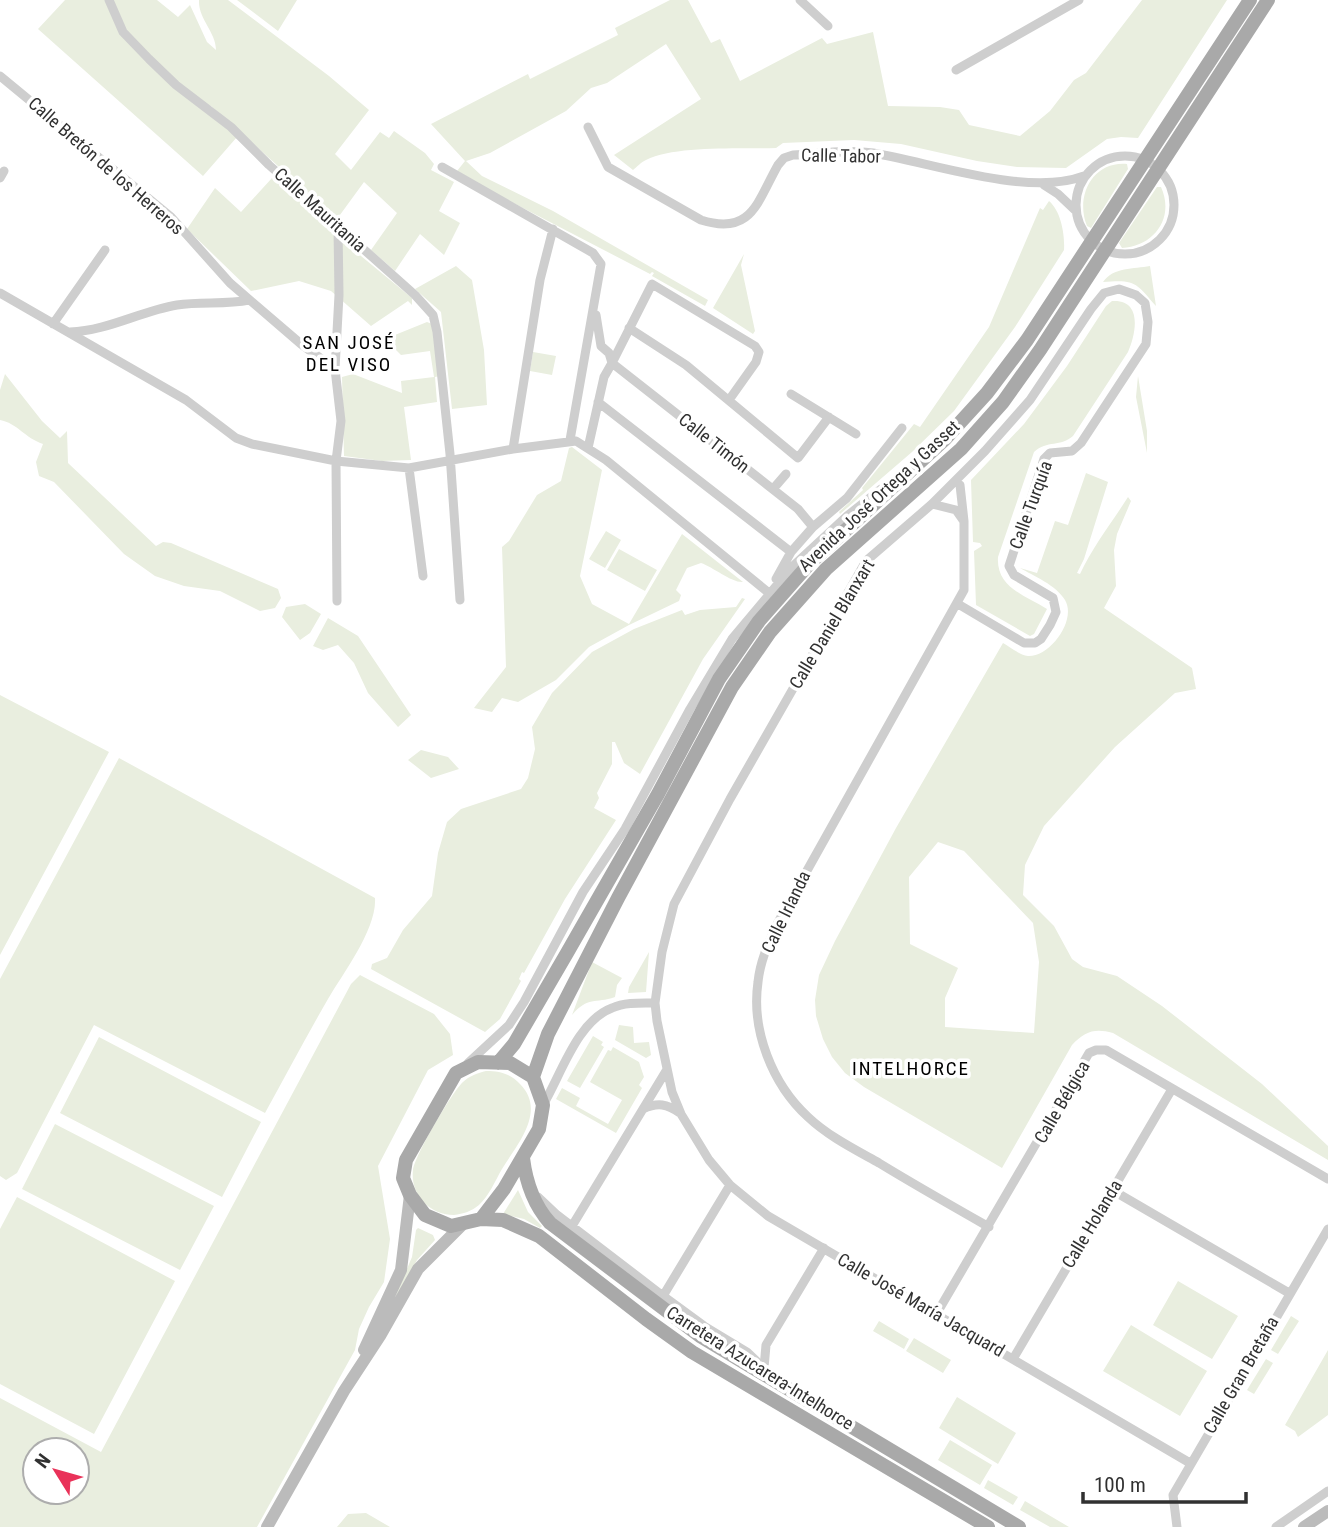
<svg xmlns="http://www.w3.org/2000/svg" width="1328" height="1527" font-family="'Roboto Condensed',sans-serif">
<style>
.green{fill:#e9eedf;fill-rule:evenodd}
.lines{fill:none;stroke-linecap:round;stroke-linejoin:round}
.minor{stroke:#cecece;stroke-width:9}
.secondary{stroke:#bbb;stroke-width:12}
.primary{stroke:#a9a9a9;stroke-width:14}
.labels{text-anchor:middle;stroke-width:7;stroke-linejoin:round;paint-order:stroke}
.street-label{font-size:18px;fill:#313131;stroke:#fff}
.neighbourhood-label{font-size:19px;letter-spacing:2px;fill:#000;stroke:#fff}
</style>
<rect width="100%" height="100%" fill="#fff"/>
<!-- green -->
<path class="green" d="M 65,0 L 157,0 L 178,17 L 190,5 L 207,42 L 216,50 C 216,32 198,19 199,0 L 228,0 L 329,76 L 369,110 L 335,154 L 351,170 L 380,132 L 389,138 L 394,131 L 425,153 L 434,164 L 431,170 L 454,182 L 439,211 L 460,223 L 444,255 L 420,234 L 395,271 L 371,250 L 397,213 L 364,182 L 337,219 L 211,106 L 205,104 L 174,80 L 116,21 L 124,36 L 154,67 L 237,137 L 203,176 L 38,29 Z
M 237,0 L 297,0 L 278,31 Z
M 670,0 L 688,0 L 711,43 L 720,39 L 740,81 L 822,38 L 827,44 L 873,32 L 888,106 L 940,107 L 959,110 L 969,125 L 1020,136 L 1050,111 L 1074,80 L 1086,73 L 1142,0 L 1227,0 L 1138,138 L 1121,137 L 1107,139 L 1066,168 L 1017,167 L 977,161 L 901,144 L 854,140 L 783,143 L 776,148 C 742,149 675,145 646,160 C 641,162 637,167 633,170 L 614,155 L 701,99 L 666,44 L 607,83 L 591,88 L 566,111 L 490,153 L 466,161 L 482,176 L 553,211 L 708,300 L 705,306 L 652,276 L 654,273 L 652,272 L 650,274 L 477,184 L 457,171 L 465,161 L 431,124 L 528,74 L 530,79 L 618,35 L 615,28 Z
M 1127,164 L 1128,169 L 1091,228 L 1087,226 C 1075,197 1092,161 1127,164 Z
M 272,178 L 315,210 L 327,228 L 412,298 L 412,305 L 408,301 L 371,326 L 331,291 L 299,281 L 251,291 L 187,229 L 215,188 L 241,212 Z
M 1157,187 L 1161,187 C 1175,218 1154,246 1122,248 L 1119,243 Z
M 1049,201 C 1061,211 1065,235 1064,250 L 1015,327 L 954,411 L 912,452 L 840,514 L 839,512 L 863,490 L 862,488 L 914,424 L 920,427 L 989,327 L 1040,208 L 1043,210 Z
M 744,254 L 741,265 L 755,331 L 753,334 L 713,308 Z
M 456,266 L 472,280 L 484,350 L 487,405 L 452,409 L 441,312 L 415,289 Z
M 1150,266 L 1156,306 C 1136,283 1136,279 1103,282 C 1113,267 1134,269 1150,266 Z
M 1112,301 C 1143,299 1136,334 1128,352 L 1073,436 C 1061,447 1047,440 1034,452 L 998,557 C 996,587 1024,595 1047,609 L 1034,634 L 1030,636 L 976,605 L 974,551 L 982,546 L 980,543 L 973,542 L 971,480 L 1024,424 L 1067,366 L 1106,306 Z
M 427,322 L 432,324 L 440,376 L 435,377 L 437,402 L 404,407 L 411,460 L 382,461 L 344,456 L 342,377 L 353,374 L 402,393 L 401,381 L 434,377 L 430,351 L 401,355 L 385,339 Z
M 533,352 L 556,356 L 552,375 L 530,371 Z
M 5,374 L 42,421 L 60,438 L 67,431 L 68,463 L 156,546 L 163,542 L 171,543 L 278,589 L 281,598 L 275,608 L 260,611 L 220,591 L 184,586 L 155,576 L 124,554 L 54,482 L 39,476 L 36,462 L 43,444 C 25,438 17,423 0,420 L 0,390 Z
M 1138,376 L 1147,431 L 1147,453 L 1136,397 Z
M 572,447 L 602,470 L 580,576 L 592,604 L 629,624 L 682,534 L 743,582 C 732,583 713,567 701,563 L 687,568 L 676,590 L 681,595 L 679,601 L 629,625 L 589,647 L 556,680 L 518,702 L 502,698 L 492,712 L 474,708 L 506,667 L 502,547 L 509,541 L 537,495 L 561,481 L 569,448 Z
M 1086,473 L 1108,482 L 1084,559 L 1077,573 L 1080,574 C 1093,546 1111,524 1128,497 L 1131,501 L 1117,534 L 1114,550 L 1116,586 L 1104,608 L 1192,668 L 1196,689 L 1175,693 L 1115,747 L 1044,826 L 1025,865 L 1023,895 L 1054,926 L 1072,959 L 1083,967 L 1117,976 L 1162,1006 L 1262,1084 L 1328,1146 L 1328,1160 L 1113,1033 C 1095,1028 1085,1031 1072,1045 L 1002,1168 L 864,1087 L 845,1073 L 832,1057 L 823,1039 L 816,1016 L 815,1000 L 819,975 L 835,941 L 896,828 L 1003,643 C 1010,647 1020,655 1028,656 C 1050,657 1077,620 1065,600 C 1056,585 1034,576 1020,568 L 1037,573 L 1055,521 L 1068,525 ZM 938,842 L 964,851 L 1033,923 L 1039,962 L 1034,1033 L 945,1027 L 945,998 L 958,968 L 910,944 L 909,877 Z
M 606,531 L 621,540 L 605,568 L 589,559 Z
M 619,549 L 657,570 L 645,591 L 607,570 Z
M 742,598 L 745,599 L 703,659 L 640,774 L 624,763 L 615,742 L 612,742 L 612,764 L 597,793 L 599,798 L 594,808 L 616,820 L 565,899 L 524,973 L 522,972 L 519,979 L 521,981 L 500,1019 L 485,1032 L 371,969 L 372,964 L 387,958 L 403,930 L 432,896 L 438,853 L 447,822 L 461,809 L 521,789 L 528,778 L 535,749 L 532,727 L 552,693 L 592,652 L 634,629 L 682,610 L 685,615 L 700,610 L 736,607 Z
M 305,604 L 321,614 L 310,633 L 300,640 L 282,617 L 286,607 Z
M 328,618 L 358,636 L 411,715 L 398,727 L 368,693 L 354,663 L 338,645 L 323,650 L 313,646 Z
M 0,695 L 109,752 L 0,955 Z
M 421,750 L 448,757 L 459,769 L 431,778 L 408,760 Z
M 119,758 L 375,898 C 377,929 343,973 328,999 C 306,1037 286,1075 265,1113 L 94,1025 L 17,1173 L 6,1180 L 0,1176 L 0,979 Z
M 649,952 L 646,992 L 628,993 L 629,987 Z
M 592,962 L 622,978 L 617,985 L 615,997 C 595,1004 588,996 572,1015 Z
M 360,975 L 434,1014 L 450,1034 L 453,1055 L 428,1070 L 378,1166 L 390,1239 L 384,1282 L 369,1307 L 359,1329 L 355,1350 L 257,1527 L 0,1527 L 0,1398 L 101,1452 L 351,984 ZM 35,1450 L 77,1450 L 77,1492 L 35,1492 Z
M 619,1025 L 633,1027 L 634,1043 L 649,1042 L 651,1055 L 646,1058 L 615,1040 Z
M 593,1036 L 603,1042 L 601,1045 L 604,1047 L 580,1088 L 567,1081 Z
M 99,1037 L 261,1122 L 222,1197 L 60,1113 Z
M 613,1047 L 639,1062 L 644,1077 L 639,1085 L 642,1088 L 616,1133 L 556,1099 L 562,1088 L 580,1098 L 576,1106 L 608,1124 L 622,1100 L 590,1082 L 608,1050 L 611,1051 Z
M 486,1071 C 500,1071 511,1074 520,1084 C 547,1111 517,1145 502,1169 C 495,1181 489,1196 479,1205 C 472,1211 463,1214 454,1215 C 430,1215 410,1195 413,1170 C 414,1157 452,1092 463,1082 C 469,1076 478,1073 486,1071 Z
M 55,1124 L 214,1206 L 180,1270 L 22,1189 Z
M 518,1190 L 528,1212 L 542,1226 L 540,1228 L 524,1219 L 503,1214 Z
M 17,1197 L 175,1281 L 94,1434 L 0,1384 L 0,1229 Z
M 418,1228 L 433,1235 L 435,1240 L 417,1260 L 384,1323 L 412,1257 L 416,1230 Z
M 1178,1281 L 1238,1316 L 1212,1359 L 1153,1325 Z
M 1291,1316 L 1299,1321 L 1278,1354 L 1271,1350 Z
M 879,1321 L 909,1339 L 904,1349 L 873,1331 Z
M 1131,1325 L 1207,1371 L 1180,1416 L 1103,1371 Z
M 914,1338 L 951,1360 L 943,1373 L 906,1351 Z
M 1328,1350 L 1328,1415 L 1298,1437 L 1295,1431 L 1285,1425 Z
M 1266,1359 L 1273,1363 L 1254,1394 L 1247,1390 Z
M 957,1397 L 1016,1433 L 998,1464 L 939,1428 Z
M 950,1440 L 992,1465 L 980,1485 L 938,1460 Z
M 988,1480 L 1018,1497 L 1013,1505 L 984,1488 Z
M 1025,1501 L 1069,1527 L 1050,1527 L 1020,1510 Z
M 366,1513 L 390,1527 L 337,1527 L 348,1514 Z"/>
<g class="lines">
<!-- minor -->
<path class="minor" d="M 109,0 L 123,32 L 149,59 L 176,85 L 231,127 L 269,165 L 415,295 L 433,315 L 437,332 L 450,454 L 460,600
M 800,0 L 828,26
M 956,70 L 1079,0
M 0,76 L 171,217 L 230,283 L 301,344 L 335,369
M 588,127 L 608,167 L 701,220 C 752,236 757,202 778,165 L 784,158 L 793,155 C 818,154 848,149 873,153 C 933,163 1028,197 1084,176
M1076 205a49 49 0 1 1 98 0a49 49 0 1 1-98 0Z
M 442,167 L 593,253 L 601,264 L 570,440
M 0,178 L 4,171
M 1044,185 L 1058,194 L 1076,211
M 0,293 L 186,400 L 236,438 L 252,444 L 336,461 L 409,468 L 513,449 L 576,441 L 606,460 L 769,593
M 53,324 L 105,250
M 629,328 L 686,365 L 798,458 L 829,417
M 70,332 C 107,331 141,311 177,305 C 201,301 225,305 249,300
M 791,394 L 856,434
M 729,400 L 756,362 L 759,352 L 755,346 L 652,284 L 612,363 L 798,509 L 813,527
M 598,402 L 791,552
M 588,448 L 604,377 L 612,363 L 609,353 L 601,346 L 596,315
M 513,449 L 540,280 L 553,229
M 409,468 L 423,576
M 960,485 L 964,521 L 964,590 L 776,926 C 768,944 760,962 758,982 C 751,1030 772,1084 808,1117 C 828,1136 854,1149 879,1163 C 915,1185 952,1206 989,1227
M 773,489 L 786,474
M 932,504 L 956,510 L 963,520
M 776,579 L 791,552 L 813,527 L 847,498 L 902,428
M 337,601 L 336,461 L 341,421 L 335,369 L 339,295 L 338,228
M 958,604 L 1024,643 L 1035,643 L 1041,639 L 1050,625 L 1056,612 L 1053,598 L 1014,575 L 1009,566 L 1044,459 L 1050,453 L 1072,451 L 1081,443 L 1146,344 L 1148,322 L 1145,303 L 1136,295 L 1119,289 L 1104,293 L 1091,309 L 1030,400 L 985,451 L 932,504 L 866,561 L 730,799 L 674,904 L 662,952 L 655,1003 L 657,1021 L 672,1092 L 681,1114 L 709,1160 L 730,1185 L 768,1216 L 1190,1463
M 468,1063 L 509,1025 L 524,1002 L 583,892 L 625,829 L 690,709 L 732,639 L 793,566 L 847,516 L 881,489
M 543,1105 C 561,1075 577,1021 612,1008 C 625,1002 641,1003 655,1003
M 643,1109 C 658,1102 667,1104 680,1113
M 1112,1190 L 1289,1293
M 538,1197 L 556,1214 L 663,1296 L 704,1326 L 747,1352 L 766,1370
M 572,1226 L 666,1071
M 663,1296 L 730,1185
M 937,1313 L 1089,1053 L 1096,1050 L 1106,1050 L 1328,1179
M 1013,1359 L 1172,1089
M 764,1368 L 766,1345 L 824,1248
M 1177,1527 L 1173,1495 L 1328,1229
M 1276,1527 L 1328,1491"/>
<!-- secondary -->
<path class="secondary" d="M 364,1350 L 401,1270 L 410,1195
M 267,1527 L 344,1391 L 380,1336 L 418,1269 L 463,1224
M 1304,1527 L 1328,1511"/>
<!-- primary -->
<path class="primary" d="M 498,1063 L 514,1044 L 567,953 L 658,794 L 719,679 L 759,621 L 810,563 L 945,439 L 987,393 L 1027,340 L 1250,0
M 533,1077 L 548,1034 L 618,898 L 732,687 L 770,632 L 826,569 L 961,449 L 1003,402 L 1040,350 L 1268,0
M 523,1158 C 526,1182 533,1204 550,1223 L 700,1336 L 1019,1527
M 481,1219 L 504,1189 L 539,1129 L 543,1105 L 533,1077 L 510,1063 L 478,1062 L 456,1073 L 406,1160 L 403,1178 L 410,1195 L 425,1215 L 451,1226 L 481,1219 L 503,1220 L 539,1236 L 646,1319 L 692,1352 L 988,1527"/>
</g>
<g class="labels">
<!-- street labels -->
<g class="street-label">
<text transform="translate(841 156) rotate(1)" y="6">Calle Tabor</text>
<text transform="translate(106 166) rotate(41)" y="6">Calle Bretón de los Herreros</text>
<text transform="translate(320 210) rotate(42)" y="6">Calle Mauritania</text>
<text transform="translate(714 443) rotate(38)" y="6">Calle Timón</text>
<text transform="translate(879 496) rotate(-43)" y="6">Avenida José Ortega y Gasset</text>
<text transform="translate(1031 505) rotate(-70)" y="6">Calle Turquía</text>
<text transform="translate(832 624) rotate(-59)" y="6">Calle Daniel Blanxart</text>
<text transform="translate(786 912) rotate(-64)" y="6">Calle Irlanda</text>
<text transform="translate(1062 1102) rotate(-60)" y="6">Calle Bélgica</text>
<text transform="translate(1092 1224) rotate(-59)" y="6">Calle Holanda</text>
<text transform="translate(921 1305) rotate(30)" y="6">Calle José María Jacquard</text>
<text transform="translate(760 1368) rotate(32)" y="6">Carretera Azucarera-Intelhorce</text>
<text transform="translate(1241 1375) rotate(-60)" y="6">Calle Gran Bretaña</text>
</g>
<!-- neighbourhood labels -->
<g class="neighbourhood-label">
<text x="349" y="349">SAN JOSÉ<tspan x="349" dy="22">DEL VISO</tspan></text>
<text x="911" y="1075">INTELHORCE</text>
</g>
</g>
<!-- north arrow -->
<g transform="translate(56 1471) rotate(307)"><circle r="33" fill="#ffffff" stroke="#adadad" stroke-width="2"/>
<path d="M0-5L12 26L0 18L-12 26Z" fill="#e93259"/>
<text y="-10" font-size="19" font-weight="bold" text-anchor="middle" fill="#313131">N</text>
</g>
<!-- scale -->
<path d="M1083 1492v10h163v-10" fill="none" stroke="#313131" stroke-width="3.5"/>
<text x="1094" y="1492" font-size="21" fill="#313131" stroke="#ffffff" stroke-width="5" paint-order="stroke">100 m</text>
</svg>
